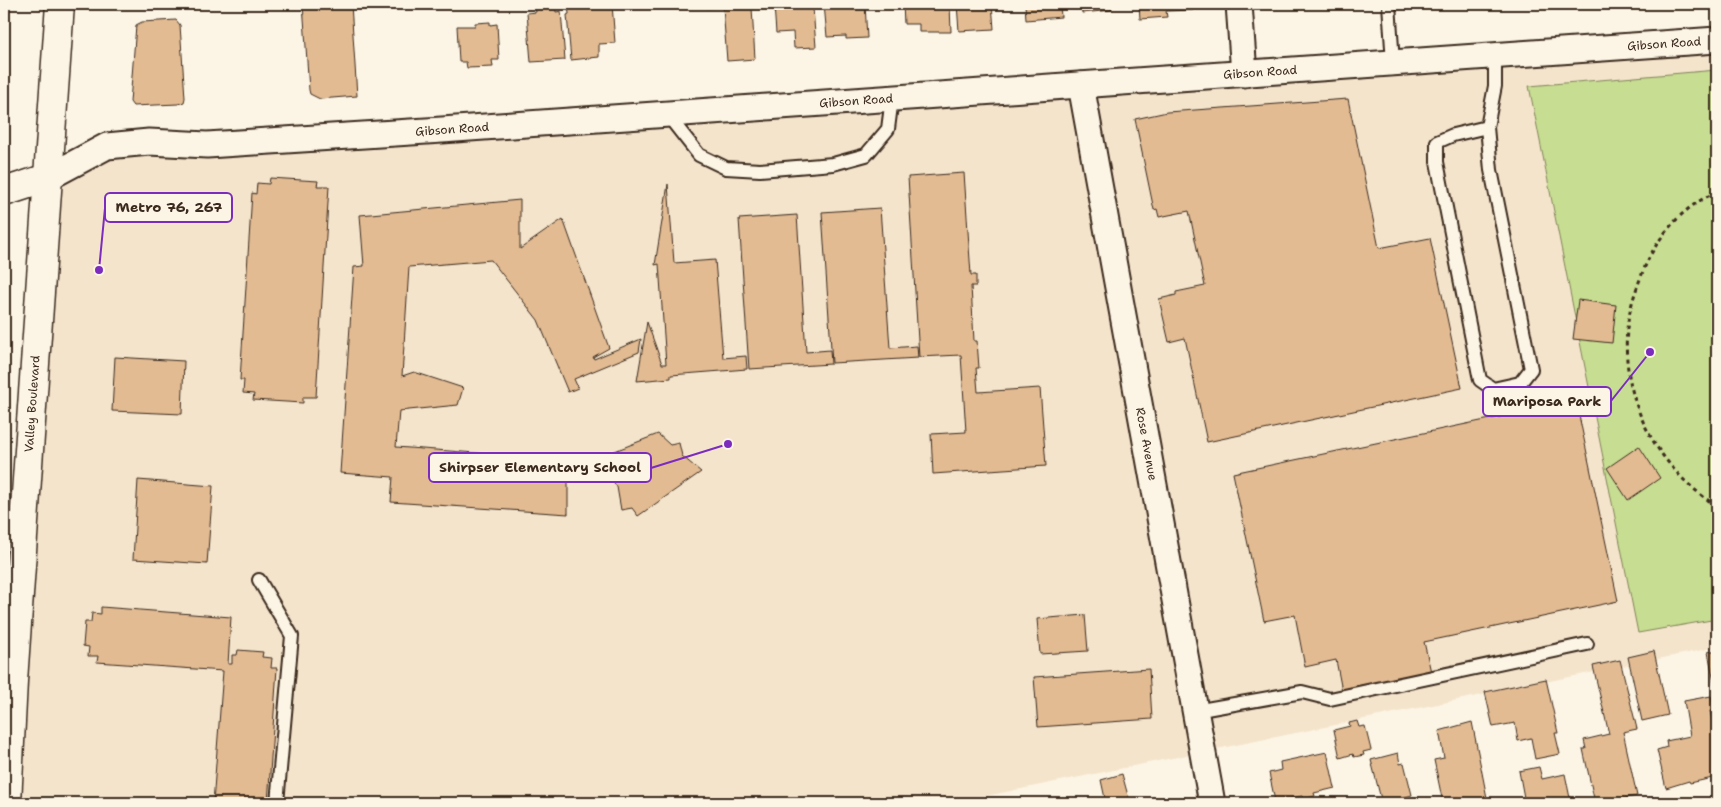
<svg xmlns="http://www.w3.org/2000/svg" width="1721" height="807" font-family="'Shantell Sans',sans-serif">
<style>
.built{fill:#f4e4cc}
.green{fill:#c7dd92;stroke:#818458}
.building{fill:#e2bb92;stroke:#3b2a1e}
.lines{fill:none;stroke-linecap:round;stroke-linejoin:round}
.service-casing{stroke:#3b2a1e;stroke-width:16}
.minor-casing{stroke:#3b2a1e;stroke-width:29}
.tertiary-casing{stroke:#3b2a1e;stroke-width:31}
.primary-casing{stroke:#3b2a1e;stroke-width:31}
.path{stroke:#3b2a1e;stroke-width:3;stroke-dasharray:4 4;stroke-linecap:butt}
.service{stroke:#fcf5e5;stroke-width:12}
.minor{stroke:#fcf5e5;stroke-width:25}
.tertiary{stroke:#fcf5e5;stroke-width:28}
.primary{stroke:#fcf5e5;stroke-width:28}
.labels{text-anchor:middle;stroke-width:4;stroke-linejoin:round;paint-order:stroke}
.street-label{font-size:12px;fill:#3b2a1e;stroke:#fcf5e5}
.leader{fill:none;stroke:#7b2cbf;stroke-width:2}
.callout-dot{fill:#7b2cbf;stroke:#fcf5e5;stroke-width:2}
.callout{fill:#fcf5e5;stroke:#7b2cbf;stroke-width:2}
.callout-label{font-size:14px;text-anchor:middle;font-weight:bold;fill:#3b2a1e}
</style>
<rect width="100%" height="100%" fill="#fcf5e5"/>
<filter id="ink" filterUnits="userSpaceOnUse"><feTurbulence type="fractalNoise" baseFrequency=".02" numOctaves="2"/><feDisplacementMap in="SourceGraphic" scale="10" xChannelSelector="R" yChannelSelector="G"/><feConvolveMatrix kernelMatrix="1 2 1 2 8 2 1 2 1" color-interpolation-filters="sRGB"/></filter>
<g filter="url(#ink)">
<!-- built -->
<path class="built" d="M 1717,40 L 1717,647 L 952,803 L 8,803 L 47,178 L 107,146 Z"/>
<!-- green -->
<path class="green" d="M 1717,70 L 1717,619 L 1638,633 L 1529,86 Z"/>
<!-- building -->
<path class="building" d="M 303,4 L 351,4 L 357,96 L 320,99 L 310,94 L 309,90 Z
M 535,4 L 555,4 L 556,12 L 561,11 L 565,60 L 531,62 L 527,13 L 536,12 Z
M 568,4 L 612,4 L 615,43 L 599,44 L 599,57 L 571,60 L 567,15 L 569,14 Z
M 705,4 L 749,4 L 749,8 L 752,8 L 755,59 L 727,61 L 723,7 L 706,8 Z
M 784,4 L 784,10 L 813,8 L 816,47 L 794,48 L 793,32 L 776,33 L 774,5 Z
M 824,4 L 865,4 L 867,38 L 846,39 L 846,36 L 827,37 Z
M 903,4 L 950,4 L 951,32 L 919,32 L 919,24 L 904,24 Z
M 957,4 L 992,4 L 994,29 L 959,31 Z
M 1025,4 L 1060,4 L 1061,17 L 1026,20 Z
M 1081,4 L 1111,4 L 1112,10 L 1082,13 Z
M 1139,4 L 1193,4 L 1193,10 L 1166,11 L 1167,17 L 1140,19 Z
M 176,20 L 180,25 L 185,98 L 184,102 L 178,104 L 133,106 L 130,102 L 136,25 L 142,22 Z
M 490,22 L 490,25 L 497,24 L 499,60 L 492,60 L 493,67 L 467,68 L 466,62 L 459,62 L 457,26 L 475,26 L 475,23 Z
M 1348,99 L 1379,248 L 1430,238 L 1462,388 L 1207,442 L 1185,338 L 1169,342 L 1159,299 L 1176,295 L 1176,292 L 1205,286 L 1189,211 L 1159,217 L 1157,209 L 1154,210 L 1135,119 L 1167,112 Z
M 964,173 L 971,275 L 976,275 L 976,286 L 971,286 L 974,341 L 977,341 L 979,368 L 976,368 L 978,392 L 1040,388 L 1046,466 L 933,474 L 931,434 L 966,432 L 961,355 L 919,357 L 908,177 Z
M 270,178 L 318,181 L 317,186 L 329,186 L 316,397 L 303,397 L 303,403 L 253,400 L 254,394 L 243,393 L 244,380 L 240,380 L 252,193 L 256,194 L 257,183 L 269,184 Z
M 668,184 L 674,263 L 715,260 L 723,358 L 746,356 L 747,369 L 671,375 L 671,378 L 637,381 L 647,322 L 662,364 L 666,364 L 659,264 L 655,265 Z
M 520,200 L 520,249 L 563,219 L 609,348 L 593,357 L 594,359 L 641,339 L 639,352 L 574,379 L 578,388 L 568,392 L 538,320 L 491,260 L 409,267 L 402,376 L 414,372 L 463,388 L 458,405 L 399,411 L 396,447 L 568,460 L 568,514 L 391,502 L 393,477 L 340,473 L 354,267 L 364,266 L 360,215 Z
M 880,208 L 890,348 L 917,346 L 918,358 L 832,363 L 822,212 Z
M 797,215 L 806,352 L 830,350 L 831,364 L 749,369 L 739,219 Z
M 1578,300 L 1616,305 L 1612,343 L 1573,339 Z
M 115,357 L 184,361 L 182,414 L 112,411 Z
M 1576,401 L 1618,601 L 1424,642 L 1431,672 L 1342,691 L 1336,660 L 1305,667 L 1295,615 L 1264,621 L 1233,473 Z
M 658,434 L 670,445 L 679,443 L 682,456 L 701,472 L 638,516 L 632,508 L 621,510 L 617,487 L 608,474 L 571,474 L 571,462 L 600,462 L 597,458 Z
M 1639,446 L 1660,478 L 1628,500 L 1607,468 Z
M 138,480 L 213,486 L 207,564 L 133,559 Z
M 101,607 L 231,617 L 228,664 L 232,664 L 232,655 L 237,655 L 238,650 L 263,652 L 262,657 L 272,658 L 271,668 L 277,668 L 268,803 L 213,803 L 223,671 L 97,662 L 98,656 L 88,656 L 89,647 L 83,646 L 85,622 L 91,622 L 92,613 L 101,614 Z
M 1085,615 L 1088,651 L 1040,654 L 1037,619 Z
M 1717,650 L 1717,697 L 1708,652 Z
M 1654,651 L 1668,715 L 1642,721 L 1628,657 Z
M 1620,660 L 1637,729 L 1623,732 L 1637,796 L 1621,799 L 1622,803 L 1595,803 L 1583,749 L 1586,749 L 1584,740 L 1609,734 L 1593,666 Z
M 1149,669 L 1152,719 L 1038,727 L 1034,677 Z
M 1546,679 L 1558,733 L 1555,733 L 1560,754 L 1535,759 L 1531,738 L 1518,741 L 1515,723 L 1493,727 L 1485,692 Z
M 1711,696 L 1714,711 L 1710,711 L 1717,744 L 1717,777 L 1690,783 L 1689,781 L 1666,788 L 1657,750 L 1667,747 L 1666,741 L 1690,736 L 1684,701 Z
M 1357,721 L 1359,727 L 1365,726 L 1371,750 L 1363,752 L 1364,755 L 1354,757 L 1353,754 L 1340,758 L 1334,730 L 1350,726 L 1349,723 Z
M 1472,722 L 1488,803 L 1443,803 L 1434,760 L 1444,758 L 1439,731 Z
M 1327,752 L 1335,788 L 1314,793 L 1315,796 L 1303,799 L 1302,796 L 1275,801 L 1269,773 L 1281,770 L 1280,762 Z
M 1398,753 L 1400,764 L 1404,763 L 1412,795 L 1398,799 L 1399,803 L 1391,803 L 1390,801 L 1382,803 L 1371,760 Z
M 1539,767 L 1542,779 L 1565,774 L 1571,803 L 1525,803 L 1519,771 Z
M 1122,774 L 1130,803 L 1106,803 L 1101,780 Z"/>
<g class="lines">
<!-- service casing -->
<g class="service-casing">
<path id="service" d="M 1389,4 L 1393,63
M 666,113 L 699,155 L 726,168 L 760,170 L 833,164 L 866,155 L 888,129 L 892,98
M 1487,127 L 1453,135 L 1437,142 L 1437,162 L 1480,380 L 1493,389 L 1520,383 L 1531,369 L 1491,170 L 1487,127 L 1495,86 L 1495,56
M 259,580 L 292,636 L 277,803
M 1195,711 L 1302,692 L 1330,699 L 1587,644"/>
</g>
<!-- minor casing -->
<g class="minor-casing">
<g id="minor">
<path d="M 1239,4 L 1244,74"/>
<path id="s1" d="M 1081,85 L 1212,803"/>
<path id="s2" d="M 47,178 L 107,146 L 149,142 L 207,145 L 442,130 L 1717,40"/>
</g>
</g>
<!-- tertiary casing -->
<g class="tertiary-casing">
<path id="tertiary" d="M 4,192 L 47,178"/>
</g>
<!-- primary casing -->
<g class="primary-casing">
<g id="primary">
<path id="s3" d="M 7,803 L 13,681 L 60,4"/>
</g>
</g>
<!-- path -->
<path class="path" d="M 1717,192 C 1682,206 1655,239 1642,274 C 1635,292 1629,310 1627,329 C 1621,401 1657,468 1717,506"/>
<!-- service -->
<use href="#service" class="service"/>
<!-- minor -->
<use href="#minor" class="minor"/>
<!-- tertiary -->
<use href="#tertiary" class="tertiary"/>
<!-- primary -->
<use href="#primary" class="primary"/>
</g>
</g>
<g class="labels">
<!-- street labels -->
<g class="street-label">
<text dy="4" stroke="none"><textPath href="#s2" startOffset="1629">Gibson Road</textPath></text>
<text dy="4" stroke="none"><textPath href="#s2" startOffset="1224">Gibson Road</textPath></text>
<text dy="4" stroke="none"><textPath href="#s2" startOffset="819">Gibson Road</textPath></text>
<text dy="4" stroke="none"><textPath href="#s2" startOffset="414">Gibson Road</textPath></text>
<text dy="4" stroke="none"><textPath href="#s3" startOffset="400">Valley Boulevard</textPath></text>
<text dy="4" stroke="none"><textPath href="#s1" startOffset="365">Rose Avenue</textPath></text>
</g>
</g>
<!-- callouts -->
<path class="leader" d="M99 270L105 208M1650 352L1611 401M728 444L651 468"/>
<g class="callout-dot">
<circle cx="99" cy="270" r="5"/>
<circle cx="1650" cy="352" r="5"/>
<circle cx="728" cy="444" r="5"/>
</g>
<g class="callout">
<rect x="105" y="193" width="127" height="29" rx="5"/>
<rect x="1483" y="387" width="128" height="29" rx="5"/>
<rect x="429" y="453" width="222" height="29" rx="5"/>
</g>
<g class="callout-label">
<text x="169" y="212">Metro 76, 267</text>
<text x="1547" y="406">Mariposa Park</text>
<text x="540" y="472">Shirpser Elementary School</text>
</g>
<!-- margin -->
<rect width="1721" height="807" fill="none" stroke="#fcf5e5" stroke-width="20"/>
<rect x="10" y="10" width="1701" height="787" fill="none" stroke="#3b2a1e" stroke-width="2" filter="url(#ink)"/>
</svg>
